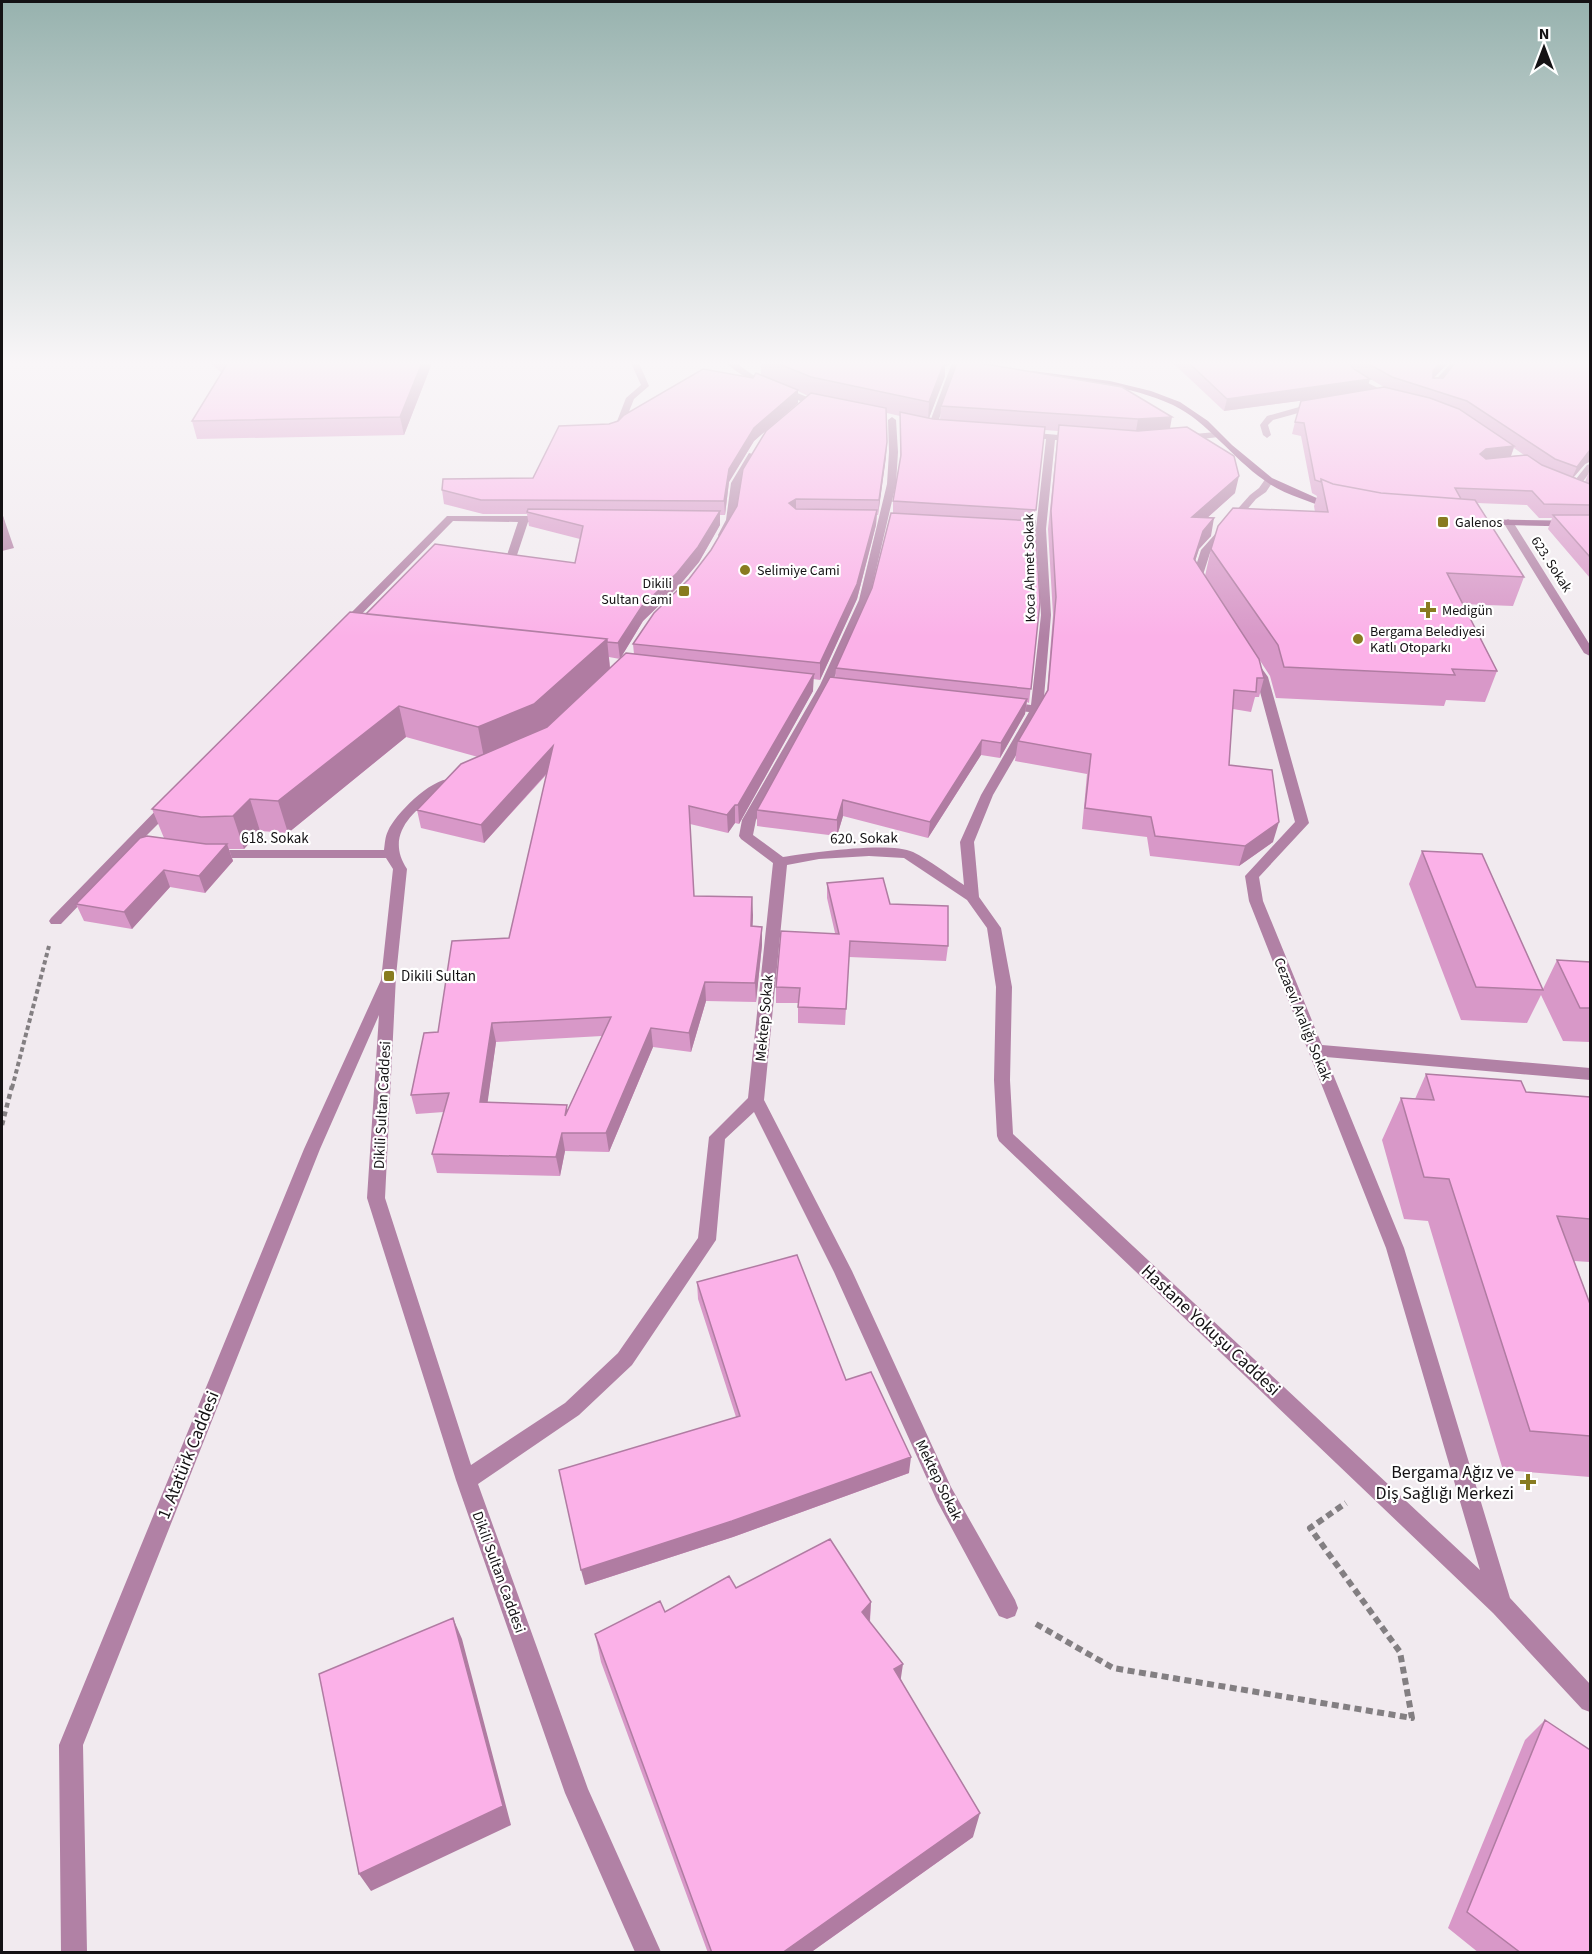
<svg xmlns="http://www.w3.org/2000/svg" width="1592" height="1954" font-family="'Source Sans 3',sans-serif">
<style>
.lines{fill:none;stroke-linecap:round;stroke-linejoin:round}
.path-far2{stroke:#837f82;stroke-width:4;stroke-dasharray:4.5 3;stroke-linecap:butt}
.path-far1{stroke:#837f82;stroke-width:4.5;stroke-dasharray:5 4;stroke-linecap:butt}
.path{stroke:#837f82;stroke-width:6;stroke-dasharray:7 4.5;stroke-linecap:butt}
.minor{fill:#b181a5;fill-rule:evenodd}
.secondary{fill:#914c81;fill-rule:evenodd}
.wall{fill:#d898c8;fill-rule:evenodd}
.shaded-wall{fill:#b07ca2}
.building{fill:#fbb1e8;stroke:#b07ca2;stroke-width:1.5;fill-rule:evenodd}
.poi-dot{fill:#887b20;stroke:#fff;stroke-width:2}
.labels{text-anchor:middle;stroke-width:4.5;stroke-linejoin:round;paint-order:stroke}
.far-poi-label{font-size:14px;fill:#141214;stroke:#fff;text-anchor:start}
.far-street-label{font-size:14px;fill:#141214;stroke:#fff}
.street-label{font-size:15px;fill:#141214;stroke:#fff}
.poi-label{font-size:15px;fill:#141214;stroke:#fff;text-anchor:start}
.near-street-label{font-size:18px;fill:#141214;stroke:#fff}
.near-poi-label{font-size:18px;fill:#141214;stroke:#fff;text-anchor:end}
</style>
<rect width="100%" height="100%" fill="#f1eaef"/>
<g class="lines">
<!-- path-far2 -->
<path class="path-far2" d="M 12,1088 L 49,946"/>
<!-- path-far1 -->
<path class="path-far1" d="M 2,1125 L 12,1086"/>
<!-- path -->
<path class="path" d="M 1036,1624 L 1113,1668 L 1412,1718 L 1400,1652 L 1310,1528 L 1346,1503"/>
<!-- minor -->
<path class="minor" d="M 631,363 L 639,363 L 649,386 L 634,399 L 622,429 L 618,432 L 614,429 L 626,398 L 641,385 Z
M 726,363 L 736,363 L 753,375 L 827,405 L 823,408 C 791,399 752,386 726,363 Z
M 952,363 L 960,363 L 936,427 L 929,429 L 928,427 Z
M 1337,363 L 1346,363 L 1366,382 L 1394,396 C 1379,405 1347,375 1337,363 Z
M 1451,363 L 1460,363 L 1437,389 L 1431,389 L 1431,385 Z
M 1317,402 L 1320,403 L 1320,407 L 1273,420 L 1268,425 L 1271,435 L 1267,438 L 1263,435 L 1260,425 L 1267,416 Z
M 892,417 L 896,420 L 898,452 L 896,484 L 869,600 L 831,685 L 756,820 L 753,835 L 783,857 C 809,853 890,841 913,852 C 931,861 947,874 964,885 L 960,842 L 981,795 L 1029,712 L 1008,710 L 1002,706 L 1008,702 L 1031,705 L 1041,615 L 1036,529 L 1046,439 L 1025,438 L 1021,435 L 1025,432 L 1081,437 L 1081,441 L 1078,442 L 1055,440 L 1046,529 L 1051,615 L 1043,709 L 993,795 L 974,842 L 979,897 L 1001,928 L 1012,987 L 1010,1080 L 1013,1134 L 1480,1570 L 1386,1248 L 1249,901 L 1245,876 L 1295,822 L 1256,677 L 1248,665 L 1254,662 L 1258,663 L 1268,677 L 1309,823 L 1259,877 L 1263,901 L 1322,1045 L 1590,1068 L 1590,1080 L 1326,1057 L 1404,1248 L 1510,1598 L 1590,1684 L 1590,1712 L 1582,1709 L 1493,1613 L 999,1141 L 997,1136 L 994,1080 L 996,987 L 987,928 L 967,900 L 904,858 L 869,856 L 819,859 L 787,865 L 764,1100 L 852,1271 L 951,1487 L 1015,1600 L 1018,1608 L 1015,1616 L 1007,1619 L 999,1616 L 937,1501 L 834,1272 L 754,1112 L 725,1139 L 716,1240 L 632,1365 L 579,1415 L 478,1484 L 588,1789 L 661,1952 L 635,1952 L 565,1793 L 456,1480 L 367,1198 L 379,1015 L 320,1149 L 83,1745 L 87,1952 L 61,1952 L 59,1745 L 304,1149 L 381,980 L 393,869 L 386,858 L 211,858 L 204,854 L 211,850 L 384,850 C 385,843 385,837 388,831 C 395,814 434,775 454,779 L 455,782 C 450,788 442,791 436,795 C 409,814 386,837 407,869 L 396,976 L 385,1198 L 471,1465 L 565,1403 L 618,1353 L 698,1238 L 709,1137 L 748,1098 L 773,863 L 741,839 L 739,836 L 742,820 L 820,685 L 859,600 L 887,484 L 889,452 L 888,420 Z
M 1216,432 L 1220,435 L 1219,437 L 1183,441 L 1179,438 L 1183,435 Z
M 749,453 L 756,455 L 741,483 L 736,520 L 727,537 L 719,537 L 718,535 L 726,520 L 731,483 Z
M 1590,464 L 1590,472 L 1578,488 L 1572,488 L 1572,484 L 1587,465 Z
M 1266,478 L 1274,480 L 1266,492 L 1256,499 L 1210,553 L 1202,578 L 1208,587 L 1199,589 L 1192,578 L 1201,550 L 1250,495 L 1259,488 Z
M 447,516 L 547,516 L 552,519 L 547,522 L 528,522 L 514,564 L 509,567 L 504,564 L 518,522 L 453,521 L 347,629 L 339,629 L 339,625 Z
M 1508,519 L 1513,522 L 1590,645 L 1590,656 L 1584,653 L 1503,522 Z
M 169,801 L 176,805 L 174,808 L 141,841 L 160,844 L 162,847 L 160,850 L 134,848 L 61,924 L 51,924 L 49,921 L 51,918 L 164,802 Z"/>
<!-- secondary -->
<path class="secondary" d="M 1032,371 L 1110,381 L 1151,391 L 1180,402 L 1208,421 L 1232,445 L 1272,478 L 1339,508 L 1331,510 C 1310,501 1282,494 1264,480 C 1232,458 1208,422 1173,405 C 1130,385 1081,382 1035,375 L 1031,373 Z
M 1471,519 L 1590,521 L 1590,527 L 1468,524 L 1466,522 Z"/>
</g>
<!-- wall -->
<path class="wall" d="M 210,363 L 432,363 L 404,435 L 197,439 L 192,421 L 222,373 Z
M 761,363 L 950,363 L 949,365 L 945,366 L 945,376 L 929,418 L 940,420 L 941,406 L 957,363 L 1170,428 L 1235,493 L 1207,518 L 1211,536 L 1199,549 L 1195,561 L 1205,576 L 1211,549 L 1315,512 L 1314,506 L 1317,496 L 1312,493 L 1301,436 L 1292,434 L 1295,422 L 1314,399 L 1224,411 L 1173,363 L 1349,363 L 1354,369 L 1360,373 L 1349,363 L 1448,363 L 1434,378 L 1590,363 L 1590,463 L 1589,462 L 1585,464 L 1574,477 L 1585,482 L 1590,469 L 1590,578 L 1548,529 L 1552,518 L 1539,518 L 1527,505 L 1477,503 L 1524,577 L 1513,606 L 1462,604 L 1497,671 L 1485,702 L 1446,700 L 1444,706 L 1276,698 L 1270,676 L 1259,659 L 1264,678 L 1259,697 L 1255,697 L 1251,712 L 1233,709 L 1229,765 L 1273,842 L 1239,866 L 1150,856 L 1147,837 L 1082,829 L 1087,774 L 1015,761 L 1018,741 L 1047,692 L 1053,615 L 1048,529 L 1058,431 L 1045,430 L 1034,521 L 1040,602 L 1029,703 L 1027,702 L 1025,714 L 1000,758 L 981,755 L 928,838 L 843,816 L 837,836 L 757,826 L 757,810 L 835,678 L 836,668 L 872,588 L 893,513 L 893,501 L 900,460 L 900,416 L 887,413 L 886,457 L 878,515 L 877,515 L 876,525 L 857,599 L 820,680 L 813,679 L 813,691 L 739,824 L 735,823 L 728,833 L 690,824 L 694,896 L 753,915 L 752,926 L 762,927 L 762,945 L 756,1002 L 706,1001 L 691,1052 L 653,1047 L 609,1152 L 565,1151 L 560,1176 L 437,1173 L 432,1154 L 444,1112 L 416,1114 L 411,1095 L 438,1032 L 509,938 L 547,774 L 484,843 L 421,828 L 417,810 L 478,757 L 406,737 L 288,833 L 260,831 L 244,849 L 229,849 L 233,861 L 205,893 L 170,887 L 132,929 L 84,921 L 76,904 L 164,838 L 152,809 L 366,614 L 575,563 L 580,539 L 529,526 L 527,514 L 483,514 L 444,504 L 442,490 L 533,478 L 609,424 L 761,375 ZM 1367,377 L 1384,387 L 1367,390 ZM 798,391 L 808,396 L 711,550 L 689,579 L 633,644 L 634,654 L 610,668 L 609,657 L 620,659 L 643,621 L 678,587 L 699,562 L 720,525 L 720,515 L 725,515 L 729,482 L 754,441 L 798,403 ZM 1514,448 L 1524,455 L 1511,456 ZM 602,1036 L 568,1109 L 487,1103 L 496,1042 Z
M 1422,851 L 1543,989 L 1557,960 L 1590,962 L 1590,1042 L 1563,1041 L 1541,995 L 1527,1023 L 1461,1020 L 1409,884 Z
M 827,883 L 890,904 L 948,946 L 946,961 L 849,957 L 845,1025 L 798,1023 L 798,1003 L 776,1003 L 776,987 L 835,933 L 827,898 Z
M 1426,1074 L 1526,1092 L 1590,1097 L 1590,1262 L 1574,1261 L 1590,1304 L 1590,1477 L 1503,1470 L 1428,1221 L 1404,1219 L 1382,1140 L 1401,1098 L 1415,1099 Z
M 697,1282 L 846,1380 L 909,1473 L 733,1537 L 585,1585 L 736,1417 L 698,1299 Z
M 736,1588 L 871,1602 L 870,1622 L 901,1679 L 973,1837 L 810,1953 L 708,1953 L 601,1662 L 595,1634 L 665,1612 Z
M 1545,1720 L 1590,1953 L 1479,1953 L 1448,1928 L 1525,1740 Z"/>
<!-- shaded-wall -->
<path class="shaded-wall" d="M 422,363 L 432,363 L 404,435 L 400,417 Z
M 934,363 L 950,363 L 949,365 L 945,366 L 945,376 L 928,421 L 929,402 Z
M 1440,363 L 1448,363 L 1429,383 L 1433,371 Z
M 1370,379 L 1366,392 L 1224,411 L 1227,399 Z
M 798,390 L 798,403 L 754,441 L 729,482 L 725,515 L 724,501 L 729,469 L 754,428 Z
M 1172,417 L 1169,434 L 1135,437 L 1138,419 Z
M 887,442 L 886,457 L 878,515 L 879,500 Z
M 1514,446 L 1510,459 L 1482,462 L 1480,454 L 1486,449 Z
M 1590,450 L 1590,459 L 1589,462 L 1585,464 L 1571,480 L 1577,467 Z
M 1239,476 L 1235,493 L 1188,535 L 1192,517 Z
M 796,499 L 796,514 L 789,503 Z
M 877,510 L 876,525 L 857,599 L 820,680 L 820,663 Z
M 720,511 L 720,525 L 699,562 L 678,587 L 643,621 L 620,659 L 618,643 L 642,606 Z
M 2,513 L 14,548 L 2,551 Z
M 1214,518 L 1211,536 L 1199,549 L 1190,577 L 1194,559 L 1203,531 Z
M 607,639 L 610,669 L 539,735 L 484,758 L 478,727 Z
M 814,674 L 813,691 L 739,824 L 738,805 Z
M 1027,699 L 1025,714 L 1000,758 L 1001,743 Z
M 399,706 L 406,737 L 288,833 L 278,801 Z
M 982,740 L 981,755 L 928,838 L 930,822 Z
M 553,746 L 555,764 L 484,843 L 481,825 Z
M 250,799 L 260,831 L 244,849 L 233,816 Z
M 843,800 L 843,816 L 837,836 L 837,820 Z
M 735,805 L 735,823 L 728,833 L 727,815 Z
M 1279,822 L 1273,842 L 1239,866 L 1245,846 Z
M 227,844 L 233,861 L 205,893 L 199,876 Z
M 164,870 L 170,887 L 132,929 L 124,912 Z
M 752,897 L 753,915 L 752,945 L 751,926 Z
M 762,927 L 762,945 L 756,1002 L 755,983 Z
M 705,982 L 706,1001 L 691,1052 L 689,1033 Z
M 492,1023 L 496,1042 L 485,1121 L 480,1102 Z
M 651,1028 L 653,1047 L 609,1152 L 606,1133 Z
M 562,1133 L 565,1151 L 560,1176 L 556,1157 Z
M 911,1457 L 909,1473 L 733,1537 L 585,1585 L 581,1570 Z
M 871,1602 L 869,1630 L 862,1612 Z
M 453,1618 L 462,1639 L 511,1825 L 371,1891 L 359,1874 Z
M 903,1664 L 899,1691 L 894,1669 Z
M 980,1813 L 973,1837 L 810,1953 L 782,1953 Z"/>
<!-- building -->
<path class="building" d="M 227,363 L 422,363 L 400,417 L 192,421 L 227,364 Z
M 777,363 L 944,363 L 929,402 L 811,377 Z
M 957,363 L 979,363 L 1122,387 L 1172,417 L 1138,419 L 941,406 Z
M 1189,363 L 1349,363 L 1354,369 L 1370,379 L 1227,399 Z
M 1367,363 L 1440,363 L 1433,371 L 1433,378 L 1443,378 L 1455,363 L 1590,363 L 1590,450 L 1577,467 L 1555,459 L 1467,401 L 1392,377 Z
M 703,369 L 753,378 L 756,373 L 798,390 L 754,428 L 729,469 L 724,501 L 481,500 L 442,490 L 443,479 L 533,478 L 559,426 L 609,424 L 618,421 L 624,415 Z
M 1384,387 L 1430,398 L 1459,409 L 1514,446 L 1486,449 L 1480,454 L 1486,459 L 1527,455 L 1542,465 L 1590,484 L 1590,505 L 1544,504 L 1532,491 L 1455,488 L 1461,499 L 1381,493 L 1333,484 L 1321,479 L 1321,482 L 1315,480 L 1304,423 L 1295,422 L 1301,401 Z
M 811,393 L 886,408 L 887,442 L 879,500 L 796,499 L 789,503 L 796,509 L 877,510 L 857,584 L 820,663 L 633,644 L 654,613 L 689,579 L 711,550 L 737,506 L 743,469 L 766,431 Z
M 900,412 L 933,419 L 1045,427 L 1036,510 L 893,501 L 901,455 Z
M 1059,425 L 1138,431 L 1187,427 L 1234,456 L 1239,476 L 1192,517 L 1214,518 L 1203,531 L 1194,559 L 1259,659 L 1264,678 L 1257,678 L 1256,692 L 1234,690 L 1229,765 L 1272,770 L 1279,822 L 1245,846 L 1155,836 L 1151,817 L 1085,808 L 1091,754 L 1018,741 L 1048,690 L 1056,597 L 1051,511 Z
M 1321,479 L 1333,484 L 1381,493 L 1475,500 L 1524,577 L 1447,573 L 1497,671 L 1452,669 L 1455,675 L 1284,667 L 1278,645 L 1211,549 L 1218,526 L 1233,508 L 1328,512 Z
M 528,509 L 720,511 L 698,547 L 677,573 L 642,606 L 618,643 L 607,642 L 607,639 L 366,614 L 435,544 L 575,563 L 583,526 L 527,512 Z
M 891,513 L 1035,521 L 1040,602 L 1031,689 L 836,668 L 872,588 Z
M 2,515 L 4,523 L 2,524 Z
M 1553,515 L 1590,515 L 1590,557 Z
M 350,612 L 607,639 L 534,704 L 478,727 L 399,706 L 278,801 L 250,799 L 233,816 L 201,817 L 152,809 Z
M 626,653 L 814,674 L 738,805 L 735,805 L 727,815 L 689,806 L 694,896 L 752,897 L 751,926 L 762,927 L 755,983 L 705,982 L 689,1033 L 651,1028 L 606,1133 L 562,1133 L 556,1157 L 432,1154 L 449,1093 L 411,1095 L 424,1033 L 438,1032 L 452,941 L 509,938 L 553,746 L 481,825 L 417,810 L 461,764 L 547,727 ZM 611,1017 L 565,1116 L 567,1105 L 480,1102 L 492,1023 Z
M 830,677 L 1027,699 L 1001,743 L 982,740 L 930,822 L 843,800 L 837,820 L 757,810 Z
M 147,836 L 206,844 L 227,844 L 199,876 L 164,870 L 124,912 L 76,904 L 140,838 Z
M 1422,851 L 1482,854 L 1543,990 L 1476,987 Z
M 883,878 L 890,904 L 948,906 L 948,946 L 850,941 L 846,1009 L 798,1007 L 800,988 L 776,987 L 781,931 L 839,934 L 827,883 Z
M 1557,960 L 1590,962 L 1590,1008 L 1580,1008 Z
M 1426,1074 L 1521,1081 L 1526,1092 L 1590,1097 L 1590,1219 L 1557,1216 L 1590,1304 L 1590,1436 L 1530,1431 L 1449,1179 L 1424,1177 L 1401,1098 L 1434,1100 Z
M 797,1255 L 846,1380 L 871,1372 L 911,1457 L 732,1521 L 581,1570 L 559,1470 L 740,1416 L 697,1282 Z
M 830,1539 L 871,1602 L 862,1612 L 903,1664 L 894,1669 L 980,1813 L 782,1953 L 712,1953 L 595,1634 L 660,1601 L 665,1612 L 729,1576 L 736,1588 Z
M 453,1618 L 503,1806 L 359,1874 L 319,1674 Z
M 1545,1720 L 1590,1750 L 1590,1953 L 1521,1953 L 1467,1912 Z"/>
<!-- sky -->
<linearGradient id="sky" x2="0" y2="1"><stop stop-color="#97b2ae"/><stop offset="0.57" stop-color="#f9f6f8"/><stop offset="1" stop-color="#f9f6f8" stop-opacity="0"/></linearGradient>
<rect width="1592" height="637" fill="url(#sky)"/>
<!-- markers -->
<g class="poi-dot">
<rect x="1437" y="516" width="12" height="12" rx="3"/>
<circle cx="745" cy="570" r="6"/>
<rect x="678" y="585" width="12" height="12" rx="3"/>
<path d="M1425 601h6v6h6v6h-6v6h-6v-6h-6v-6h6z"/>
<circle cx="1358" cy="639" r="6"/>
<rect x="383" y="970" width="12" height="12" rx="3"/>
<path d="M1525 1473h6v6h6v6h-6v6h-6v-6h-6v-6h6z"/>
</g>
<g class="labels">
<!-- far-poi labels -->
<g class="far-poi-label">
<text x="1455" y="527">Galenos</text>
<text x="757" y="575">Selimiye Cami</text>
<text x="672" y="588" text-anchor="end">Dikili<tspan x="672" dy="16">Sultan Cami</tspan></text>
<text x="1442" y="615">Medigün</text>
<text x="1370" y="636">Bergama Belediyesi<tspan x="1370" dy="16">Katlı Otoparkı</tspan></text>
</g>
<!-- far-street labels -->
<g class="far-street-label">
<text transform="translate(1552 564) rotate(57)" y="5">623. Sokak</text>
<text transform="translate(1029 568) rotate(-91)" y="5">Koca Ahmet Sokak</text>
</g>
<!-- street labels -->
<g class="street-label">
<text x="275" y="843">618. Sokak</text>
<text transform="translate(864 838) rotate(-1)" y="5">620. Sokak</text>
<text transform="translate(764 1018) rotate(-85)" y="5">Mektep Sokak</text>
<text transform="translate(1303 1019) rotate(68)" y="5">Cezaevi Aralığı Sokak</text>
<text transform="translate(382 1105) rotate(-87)" y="5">Dikili Sultan Caddesi</text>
<text transform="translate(939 1480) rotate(64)" y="5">Mektep Sokak</text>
<text transform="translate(499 1572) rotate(70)" y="5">Dikili Sultan Caddesi</text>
</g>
<!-- poi labels -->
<g class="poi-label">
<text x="401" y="981">Dikili Sultan</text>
</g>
<!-- near-street labels -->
<g class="near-street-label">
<text transform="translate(1211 1330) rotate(43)" y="6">Hastane Yokuşu Caddesi</text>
<text transform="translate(188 1455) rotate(-68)" y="6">1. Atatürk Caddesi</text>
</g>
<!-- near-poi labels -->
<g class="near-poi-label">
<text x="1514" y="1478">Bergama Ağız ve<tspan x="1514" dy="21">Diş Sağlığı Merkezi</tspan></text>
</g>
</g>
<!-- border -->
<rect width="1592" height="1954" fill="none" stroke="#141214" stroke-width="6"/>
<!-- north arrow -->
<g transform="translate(1544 48)" stroke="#ffffff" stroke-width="4.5" paint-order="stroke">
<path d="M0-4.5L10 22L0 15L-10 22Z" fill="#141214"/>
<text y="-9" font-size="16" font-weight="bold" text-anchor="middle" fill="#141214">N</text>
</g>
</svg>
